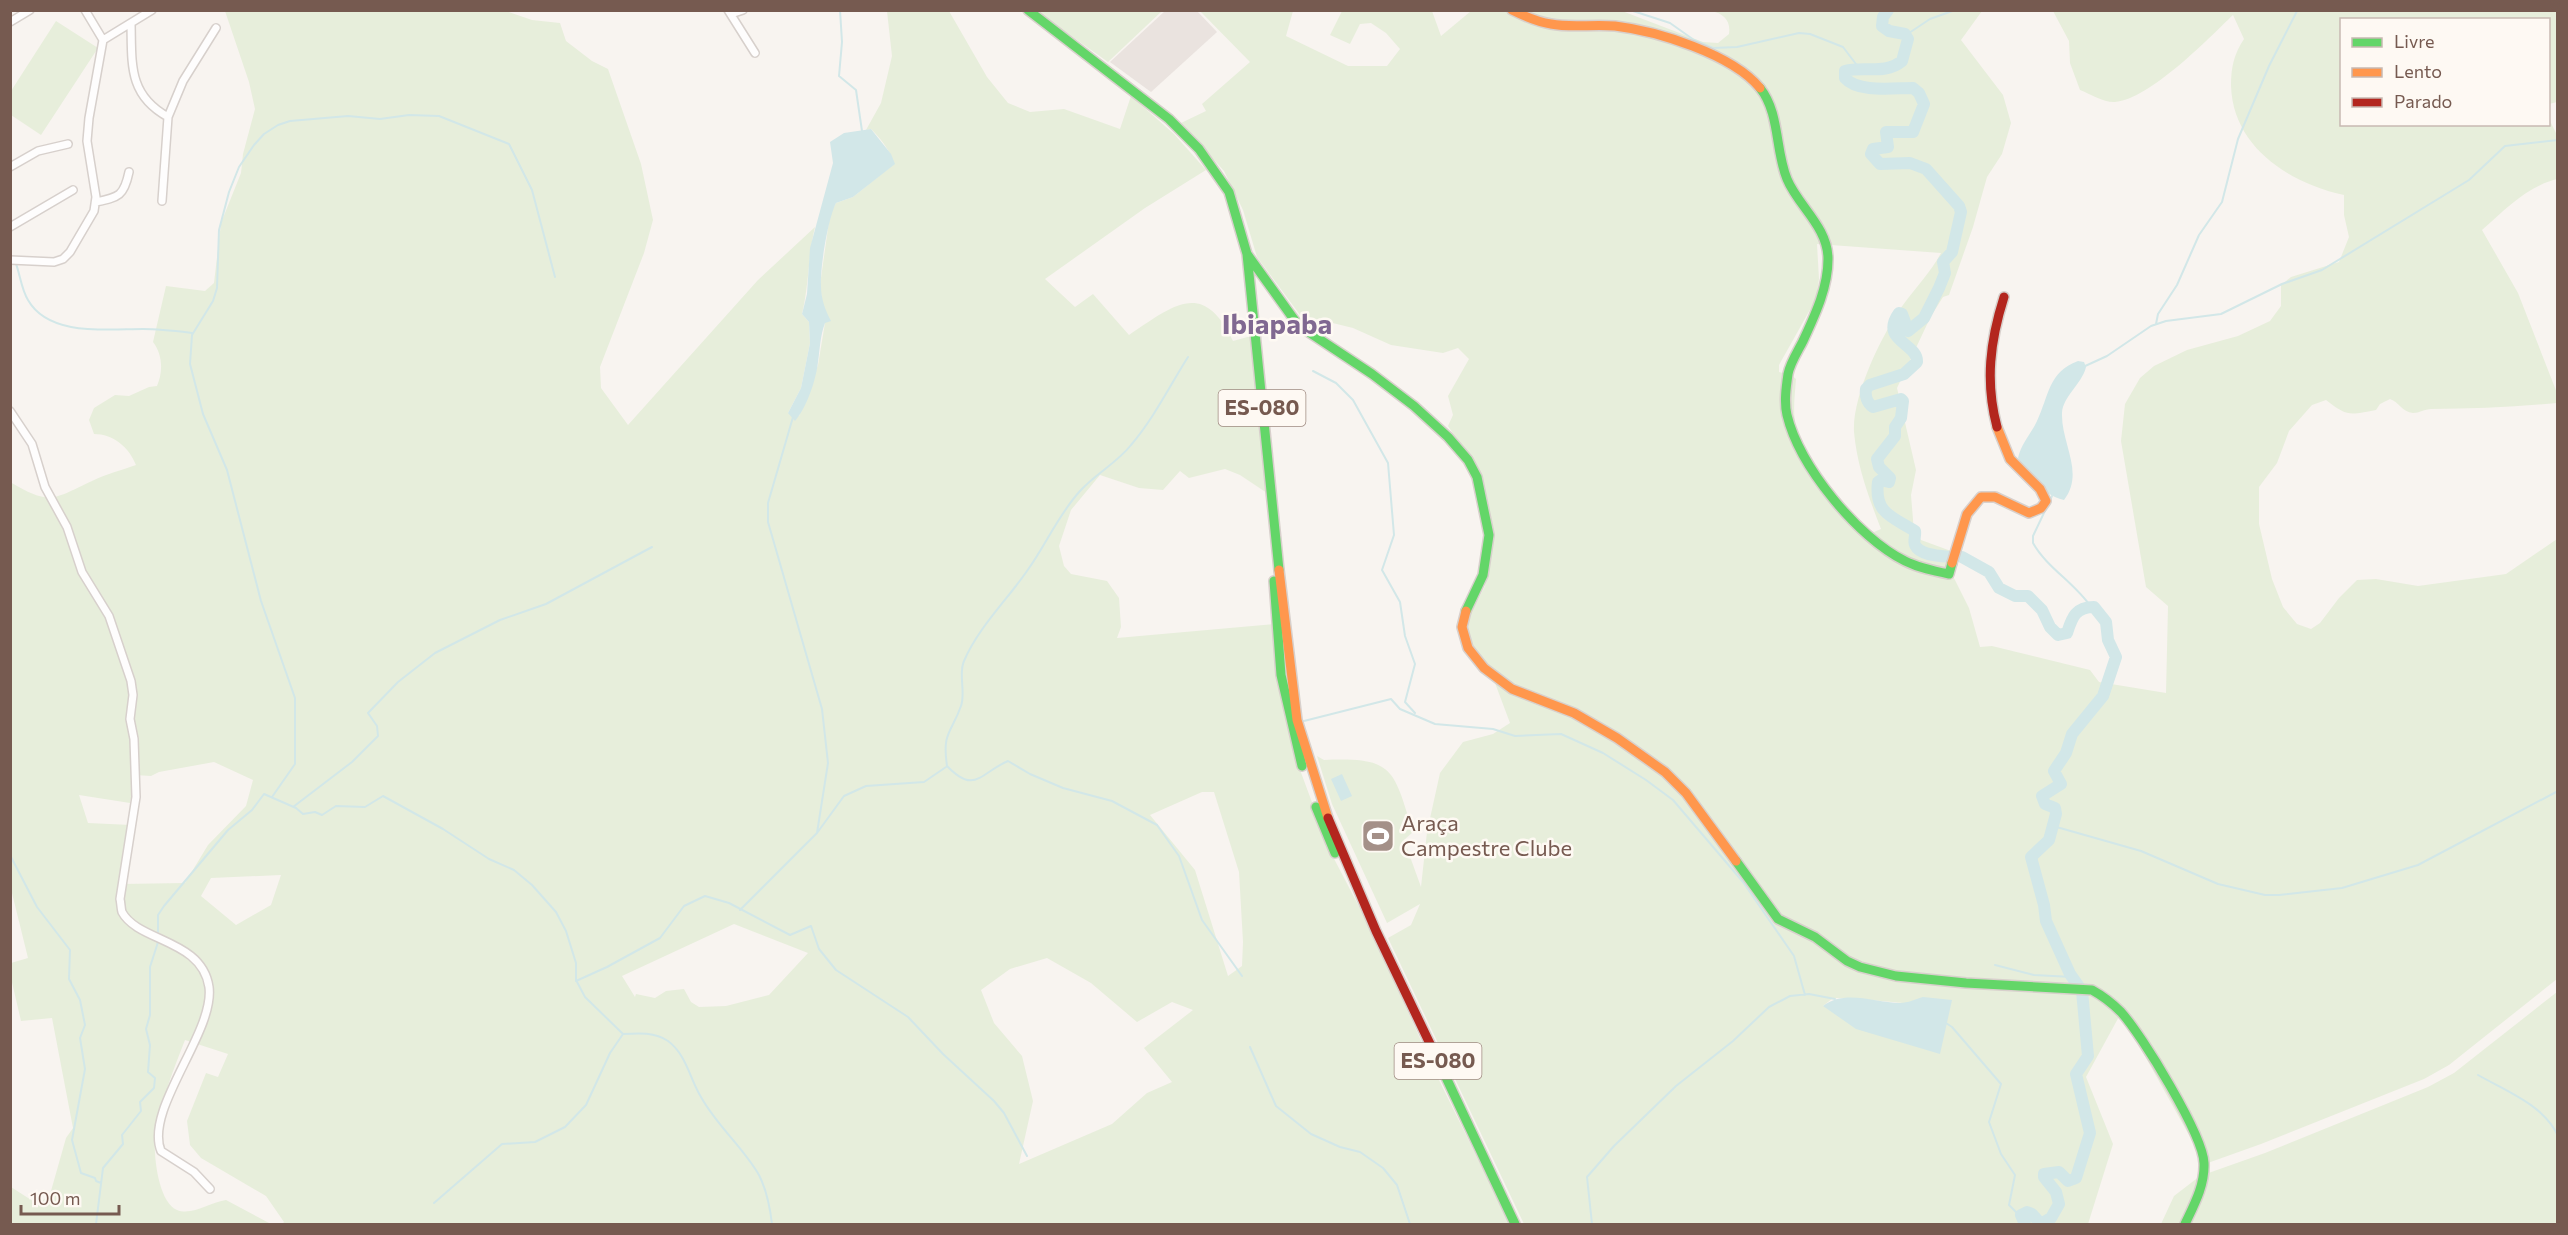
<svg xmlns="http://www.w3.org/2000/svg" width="2568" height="1235" font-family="Commissioner,sans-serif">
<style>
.industrial{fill:#eae3df}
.green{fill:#e7eedb;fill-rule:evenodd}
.water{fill:#d2e7e8}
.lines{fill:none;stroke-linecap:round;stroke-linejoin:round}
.stream{stroke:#d2e7e8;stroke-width:2}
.river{stroke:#d2e7e8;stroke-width:12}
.street-casing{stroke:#d7d0cc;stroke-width:10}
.fast-casing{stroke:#d8d0cc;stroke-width:12}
.slow-casing{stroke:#d8d0cc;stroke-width:12}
.jam-casing{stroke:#d8d0cc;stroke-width:12}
.street{stroke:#fefdfd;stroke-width:7}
.fast{stroke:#63d668;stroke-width:9}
.slow{stroke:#ff974d;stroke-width:9}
.jam{stroke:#b3261e;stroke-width:9}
.labels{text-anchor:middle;stroke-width:5;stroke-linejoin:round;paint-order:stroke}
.shield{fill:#fef9f3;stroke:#9f8a81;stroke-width:1.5}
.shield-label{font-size:21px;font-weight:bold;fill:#765a50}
.poi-label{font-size:22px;fill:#765a50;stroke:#fef9f3;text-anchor:start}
.district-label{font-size:28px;font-weight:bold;fill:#806891;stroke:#fef9f3}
</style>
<rect width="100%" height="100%" fill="#f8f4f0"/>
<!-- industrial -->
<path class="industrial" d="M 1165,11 L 1197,11 L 1217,32 L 1151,92 L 1110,62 Z"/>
<!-- green -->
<path class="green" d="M 225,11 L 506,11 L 532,20 L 560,23 L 566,41 L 592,61 L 608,69 L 641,164 L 653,220 L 644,253 L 600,367 L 601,388 L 628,425 L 758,280 L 815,227 C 808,256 809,285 802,314 L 809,322 L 810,343 L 801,388 L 788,413 L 799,416 L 818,365 L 825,323 L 820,285 L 830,214 L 836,203 L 853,197 L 894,164 C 890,150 881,139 871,129 L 866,130 L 881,103 L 892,56 L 887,11 L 949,11 L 987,77 L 1008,103 L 1030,112 L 1064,109 L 1120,129 L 1131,96 L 1174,134 L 1206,170 L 1145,208 L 1045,279 L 1075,307 L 1093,294 L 1129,335 C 1174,305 1203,279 1233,341 L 1251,336 L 1267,493 L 1240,475 L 1225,469 L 1189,478 L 1180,471 L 1163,490 L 1139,488 L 1100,475 L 1071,510 L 1059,546 L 1064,566 L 1071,574 L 1107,581 L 1119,598 L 1121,627 L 1117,638 L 1274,624 L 1296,759 L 1330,851 L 1367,922 L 1439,1080 L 1510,1224 L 282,1224 L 284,1222 L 266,1196 L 201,1158 L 190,1145 L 187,1121 L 206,1073 L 218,1077 L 228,1054 L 185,1040 C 174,1068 162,1099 156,1129 C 152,1147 157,1202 177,1210 C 192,1216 211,1202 226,1200 L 271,1224 L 11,1224 L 11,1187 L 39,1205 L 51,1191 L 66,1138 L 73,1128 L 52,1018 L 21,1021 L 11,978 L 11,963 L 28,958 L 10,885 L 10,482 C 51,506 53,499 92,481 C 106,474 122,470 136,465 C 129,447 113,434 94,434 L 89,420 L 94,408 L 115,395 L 129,396 L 149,387 L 157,386 C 163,372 163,355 153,342 L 166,286 L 205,291 L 214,283 L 221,223 L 241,173 L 243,154 L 255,109 L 249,82 ZM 214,762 L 253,780 L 246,806 L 208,845 L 185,883 L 121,884 L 131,825 L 88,823 L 79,795 L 130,803 L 135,775 L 151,776 L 159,772 ZM 1202,792 L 1214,792 L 1239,872 L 1243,942 L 1242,966 L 1228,976 L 1195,870 L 1150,815 ZM 281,875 L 271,905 L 236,925 L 201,896 L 211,878 ZM 734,924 L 808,953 L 769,995 L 726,1006 L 699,1007 L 691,1002 L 684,989 L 666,991 L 655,998 L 636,994 L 635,997 L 622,976 ZM 1047,958 L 1091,983 L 1137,1022 L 1172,1002 L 1193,1010 L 1144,1048 L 1172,1082 L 1147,1093 L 1112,1124 L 1019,1164 L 1033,1101 L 1022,1056 L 994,1023 L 981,990 L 1010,969 Z
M 1036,11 L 1162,11 L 1108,62 Z
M 1200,11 L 1293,11 L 1286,36 L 1348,66 L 1387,66 L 1400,49 L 1386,33 L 1371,23 L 1360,24 L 1350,44 L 1330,35 L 1342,11 L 1432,11 L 1441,36 L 1471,11 L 1622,11 L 1703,42 L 1718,43 L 1729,34 C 1731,21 1724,14 1712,11 L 1982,11 L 1961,40 L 2003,95 L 2011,123 L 2002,154 L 1987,177 L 1973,227 L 1949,295 L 1943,297 L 1931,316 L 1897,388 L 1916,470 L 1911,495 L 1914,532 L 1921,540 L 1951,551 L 1952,574 L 1969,608 L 1980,647 L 1992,646 L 2090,670 L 2099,682 L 2166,693 L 2168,606 L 2146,587 L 2121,441 L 2125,404 L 2140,378 L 2154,366 L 2187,350 L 2238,336 L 2270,321 L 2281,306 L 2281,285 L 2291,277 L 2339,262 L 2349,237 L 2344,215 L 2344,195 C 2289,183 2233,147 2231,86 C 2231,67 2234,54 2244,39 L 2233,15 C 2208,39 2150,99 2115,102 C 2105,103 2090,94 2080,90 L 2070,63 L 2069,41 L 2053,11 L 2557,11 L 2557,102 L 2549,104 L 2548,20 L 2342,20 L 2342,124 L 2548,124 L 2549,119 L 2557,135 L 2557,179 C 2526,187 2506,209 2482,230 L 2518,293 L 2557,393 L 2557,403 C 2516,407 2473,409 2431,409 C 2425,409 2419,413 2413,413 C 2402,412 2399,402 2390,399 L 2380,404 L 2376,410 C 2349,415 2348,417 2326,400 L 2312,405 L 2289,431 L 2277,463 L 2259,487 L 2259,524 L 2272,579 L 2283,607 L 2297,624 L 2311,629 L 2320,623 L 2339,598 L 2357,580 L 2376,579 L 2418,586 L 2506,574 L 2557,539 L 2557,979 L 2449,1065 L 2424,1079 L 2261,1144 L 2205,1164 L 2121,1013 L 2086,1077 L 2113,1144 L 2088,1224 L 1524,1224 L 1388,938 L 1411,925 L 1420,904 L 1387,923 L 1332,804 L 1317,756 L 1324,760 C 1395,757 1393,769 1413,832 L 1404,840 L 1421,887 L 1427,832 L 1440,773 L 1463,742 L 1493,734 L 1510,723 L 1495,683 L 1466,635 L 1468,619 L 1485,586 L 1492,529 L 1480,474 L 1448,426 L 1453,415 L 1448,396 L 1469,359 L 1458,348 L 1443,353 L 1391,345 L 1353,328 L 1300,315 L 1257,257 L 1243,210 L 1224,171 L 1181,123 L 1206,111 L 1202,104 L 1250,62 ZM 1817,244 L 1941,253 C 1931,272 1916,287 1903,305 C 1882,334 1852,396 1854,432 C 1857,466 1869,498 1881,529 L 1874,532 C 1847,518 1798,452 1795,421 C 1793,408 1795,393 1796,379 L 1791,375 L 1779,372 L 1779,365 L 1816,299 L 1819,279 ZM 1833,998 L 1849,998 L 1903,1003 L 1823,1006 Z
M 56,21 L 98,48 L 41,135 L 11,115 L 11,91 Z
M 2557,992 L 2557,1224 L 2161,1224 L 2174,1196 L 2200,1176 L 2265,1153 L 2428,1087 L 2454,1073 Z"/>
<!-- water -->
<path class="water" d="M 871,129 L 891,154 L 895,164 L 853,197 L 836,203 C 828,219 820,267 821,286 C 821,298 825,310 831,321 L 825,323 C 820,336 820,349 818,362 C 816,380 807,407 795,421 L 788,413 L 801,388 L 810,343 L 809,322 L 802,314 L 807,294 L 810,248 L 833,163 L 830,142 L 844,133 Z
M 2078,361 L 2084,362 L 2086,367 C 2082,384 2063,396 2062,413 C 2061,444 2085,472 2064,500 C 2044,496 2028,475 2018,458 C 2021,444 2031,434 2037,421 C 2049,396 2048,372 2078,361 Z
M 1342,774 L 1352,796 L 1341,801 L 1331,779 Z
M 1923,997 L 1952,1000 L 1940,1054 L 1856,1029 L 1823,1006 C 1845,989 1875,1003 1900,1003 C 1908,1003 1916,999 1923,997 Z"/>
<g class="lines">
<!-- stream -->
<path class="stream" d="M 840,10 L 842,42 L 839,76 L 856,90 L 862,131
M 1630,10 L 1670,23 L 1694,40 L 1713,48 L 1737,47 L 1799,33 L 1810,34 L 1843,47 L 1859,68
M 1885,10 L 1885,14
M 1906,35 L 1930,19 L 1955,10
M 15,261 C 20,273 21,289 28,300 C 49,337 108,329 143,329 C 160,329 176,331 193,333
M 2156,324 L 2158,314 L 2177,285 L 2199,235 L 2222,202 L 2238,139 L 2269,66 L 2297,11
M 1188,357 C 1169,387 1154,418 1131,445 C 1117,463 1095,474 1080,491 C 1058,515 1046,545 1027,571 C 1007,600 978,628 964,661 C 958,674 966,692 961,706 C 951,734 942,732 947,766 C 975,795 980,773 1008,761 L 1030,774 L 1063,788 L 1112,801 L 1157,825 L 1179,856 L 1202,920 L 1242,976
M 2083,367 L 2107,356 L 2151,326 L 2166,321 L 2221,314 L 2282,284 L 2322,270 L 2469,180 L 2505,146 L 2558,140
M 1313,371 L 1336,383 L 1353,400 L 1388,463 L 1394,535 L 1382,570 L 1400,602 L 1405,636 L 1415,664 L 1405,702 L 1415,713
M 793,417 L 768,503 L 768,522 L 822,709 L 828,763 L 817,833
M 2052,496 L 2033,536 L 2033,543 C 2047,568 2075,583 2091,607
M 1304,721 L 1391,699 L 1400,709 L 1435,724 L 1493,729 L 1515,736 L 1561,734 L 1603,753 L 1646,780 L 1673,800 L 1743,882 L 1794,956 L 1805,995
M 272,797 L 295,764 L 295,698 L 261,601 L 227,470 L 203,414 L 190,364 L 192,335 L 213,301 L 217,288 L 219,230 L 229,192 L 239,167 L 254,145 L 264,134 L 278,125 L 290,121 L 348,116 L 380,119 L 409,115 L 439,116 L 509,144 L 532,190 L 555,277
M 293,807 L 352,762 L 378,736 L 377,726 L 368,713 L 398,682 L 435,653 L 500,620 L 546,604 L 652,547
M 2053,826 L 2141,851 L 2218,884 L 2265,895 L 2279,895 L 2342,888 L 2418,865 L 2558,791
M 10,855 L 37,907 L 70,950 L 69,979 L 80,1000 L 85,1025 L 80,1038 L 85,1069 L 72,1140 L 81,1173 L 95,1178 L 96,1181 L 101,1183
M 740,910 L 817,833 L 844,796 L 866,786 L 924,782 L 946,767
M 158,932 L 158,915 L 164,906 L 228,830 L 252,810 L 264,794 L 296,808 L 303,814 L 315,812 L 322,815 L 336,806 L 365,807 L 383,796 L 443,829 L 489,859 L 514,870 L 532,885 L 556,912 L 566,931 L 576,963 L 576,980 L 585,997 L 623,1034
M 1995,965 L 2034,975 L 2072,977
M 576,981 L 607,967 L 660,938 L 684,906 L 705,896 L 729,903 L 790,935 L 811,926 L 819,949 L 836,970 L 908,1017 L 943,1054 L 994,1101 L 1004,1113 L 1027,1156
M 1946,1023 L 1952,1027 L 2001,1084 L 1989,1122 L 2001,1154 L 2015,1175 L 2009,1205 L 2022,1218
M 623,1034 C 639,1033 655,1032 668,1041 C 686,1054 690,1079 701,1097 C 717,1126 743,1147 759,1175 C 767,1191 770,1207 772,1224
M 1250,1047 L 1276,1106 L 1311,1134 L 1340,1147 L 1360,1152 L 1383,1168 L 1397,1185 L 1410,1224
M 2478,1075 C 2506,1091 2544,1105 2558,1136
M 434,1203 L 502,1144 L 535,1142 L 565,1127 L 586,1105 L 610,1053 L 623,1034
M 96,1224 L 103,1168 L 123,1144 L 122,1135 L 141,1111 L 140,1102 L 154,1088 L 155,1078 L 148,1072 L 150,1045 L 146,1029 L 150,1015 L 150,967 L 159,939
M 1592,1224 L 1587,1177 L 1614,1146 L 1676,1086 L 1733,1041 L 1769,1007 L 1790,996 L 1809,994 L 1835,999"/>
<!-- river -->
<path class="river" d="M 1888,10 L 1883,17 L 1882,26 L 1889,31 L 1905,34 L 1908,39 L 1902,61 C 1885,75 1864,66 1845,71 L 1845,78 C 1858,93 1893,88 1913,88 L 1919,93 L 1924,104 L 1913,132 L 1886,132 L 1888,147 L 1873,149 L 1871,154 L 1880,164 L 1910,163 L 1926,169 L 1959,206 L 1961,212 L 1952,252 L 1943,262 L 1945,273 L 1939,288 L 1924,318 L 1908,331 L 1905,329 L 1905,322 L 1902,314 L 1899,313 C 1879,341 1918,343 1917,362 L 1904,374 L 1870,385 L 1866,389 C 1865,396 1867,403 1873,407 L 1901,399 L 1903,401 L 1901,418 L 1895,427 L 1895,436 L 1877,459 L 1879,467 L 1890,478 L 1889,482 L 1881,480 L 1878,482 C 1874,514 1893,517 1915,531 C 1916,535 1913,542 1915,545 C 1920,556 1942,556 1952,557
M 1962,557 L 1989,572 L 1999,588 L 2015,596 L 2028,596 L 2042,610 L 2050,627 L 2058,635 L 2067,633 C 2072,618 2075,607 2094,607 L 2106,622 L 2108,640 L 2116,657 L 2103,696 L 2072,734 L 2066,753 L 2054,771 L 2061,784 L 2042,796 L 2045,804 L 2055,808 L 2056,814 L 2049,840 L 2031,857 L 2044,905 L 2046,921 L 2070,974 L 2082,991 L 2088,1056 L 2076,1074 L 2090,1133 L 2076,1178 L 2068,1181 L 2059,1172 L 2044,1174 L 2044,1177 L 2056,1192 L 2059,1204 L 2051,1218 L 2041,1224
M 2025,1224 L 2021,1215 L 2027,1212 L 2032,1214 L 2041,1224"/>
<!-- street casing -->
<g class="street-casing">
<path id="street" d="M 728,10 L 755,53
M 731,14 L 743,10
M 10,22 L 30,10
M 131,23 C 132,64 128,95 168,117
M 103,40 L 152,10
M 10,167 L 38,151 L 68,144
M 162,201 L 168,117 L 183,81 L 216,28
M 96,202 C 119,197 124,196 129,172
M 10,227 L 73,190
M 10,260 L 54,262 L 63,259 L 70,252 L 94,211 L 96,197 L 87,141 L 89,118 L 103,40 L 85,10
M 10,411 L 32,444 L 45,487 L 67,527 L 82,572 L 109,616 L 131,681 L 133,695 L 130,719 L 134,739 L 136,797 L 120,899 C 121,903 121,909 122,912 C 138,942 202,939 209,987 C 215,1032 144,1109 161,1151 L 194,1172 L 210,1189"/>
</g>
<!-- fast casing -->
<g class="fast-casing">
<path id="fast" d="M 1028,10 L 1169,119 L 1199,149 L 1229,192 L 1247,254 L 1279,570
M 1760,88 C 1780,113 1775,150 1787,179 C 1798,206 1828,227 1828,259 C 1828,288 1815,315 1803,341 C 1798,351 1790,363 1788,374 C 1786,388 1784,402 1787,415 C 1799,466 1858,538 1905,561 C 1919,568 1934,571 1949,574 L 1952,563
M 1247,254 L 1298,325 L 1372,374 L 1414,406 L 1448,437 L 1468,460 L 1477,477 L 1489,535 L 1483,575 L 1466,611
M 1274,581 L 1281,675 L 1302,766
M 1316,807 L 1335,853
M 1736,861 L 1778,919 L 1815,937 L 1847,961 L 1860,967 L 1896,976 L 1966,983 L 2092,990 C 2103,996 2112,1003 2121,1012 C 2142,1035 2203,1135 2204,1163 C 2205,1185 2194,1205 2185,1224
M 1443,1071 L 1515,1224"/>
</g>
<!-- slow casing -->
<g class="slow-casing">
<path id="slow" d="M 1512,10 C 1524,16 1537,22 1551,24 C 1571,28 1593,24 1615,26 C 1657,31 1732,54 1760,88
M 1952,563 L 1967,514 L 1981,497 L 1995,497 L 2029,513 L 2041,508 L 2046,501 L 2040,489 L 2010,459 L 1997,427
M 1279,570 L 1297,720 L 1328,818
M 1466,611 L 1462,627 L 1468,648 L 1484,668 L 1512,689 L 1574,713 L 1617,738 L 1665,772 L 1686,793 L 1736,861"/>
</g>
<!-- jam casing -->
<g class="jam-casing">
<path id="jam" d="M 1997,427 C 1985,382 1990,341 2004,297
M 1328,818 L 1376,931 L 1443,1071"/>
</g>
<!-- street -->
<use href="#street" class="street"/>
<!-- fast -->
<use href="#fast" class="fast"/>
<!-- slow -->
<use href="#slow" class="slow"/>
<!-- jam -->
<use href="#jam" class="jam"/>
</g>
<!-- icons -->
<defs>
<g id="stadium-square" transform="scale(1.725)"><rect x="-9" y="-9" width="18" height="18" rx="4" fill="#a49088" stroke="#fef9f3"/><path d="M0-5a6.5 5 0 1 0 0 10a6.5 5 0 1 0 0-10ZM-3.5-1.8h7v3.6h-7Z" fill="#fff"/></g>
</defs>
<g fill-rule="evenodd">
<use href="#stadium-square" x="1378" y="836"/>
</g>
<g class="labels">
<!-- shield labels -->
<g class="shield">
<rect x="1218.5" y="390" width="87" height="36" rx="4.5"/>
<rect x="1394.5" y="1043" width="87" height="36" rx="4.5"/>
</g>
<g class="shield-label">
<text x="1262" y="415">ES-080</text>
<text x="1438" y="1068">ES-080</text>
</g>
<!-- poi labels -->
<g class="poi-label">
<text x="1401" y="831">Araça<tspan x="1401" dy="25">Campestre Clube</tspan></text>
</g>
<!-- district labels -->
<g class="district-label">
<text x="1277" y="334">Ibiapaba</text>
</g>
</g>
<!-- border -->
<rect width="2568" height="1235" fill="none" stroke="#765a50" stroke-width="24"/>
<!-- legend -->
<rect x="2340" y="18" width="210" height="108" fill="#fef9f3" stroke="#c8b9b2" stroke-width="1.5"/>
<rect x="2352" y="38" width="30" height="9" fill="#63d668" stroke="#c8b9b2" stroke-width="1.5"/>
<text x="2394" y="48" font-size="18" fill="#765a50">Livre</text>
<rect x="2352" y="68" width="30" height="9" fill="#ff974d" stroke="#c8b9b2" stroke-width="1.5"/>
<text x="2394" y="78" font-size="18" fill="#765a50">Lento</text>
<rect x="2352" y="98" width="30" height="9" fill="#b3261e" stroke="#c8b9b2" stroke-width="1.5"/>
<text x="2394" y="108" font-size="18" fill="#765a50">Parado</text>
<!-- scale -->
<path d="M21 1205v9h98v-9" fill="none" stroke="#765a50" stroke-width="3"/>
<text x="30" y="1205" font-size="18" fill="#765a50" stroke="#fef9f3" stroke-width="4.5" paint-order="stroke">100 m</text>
</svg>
